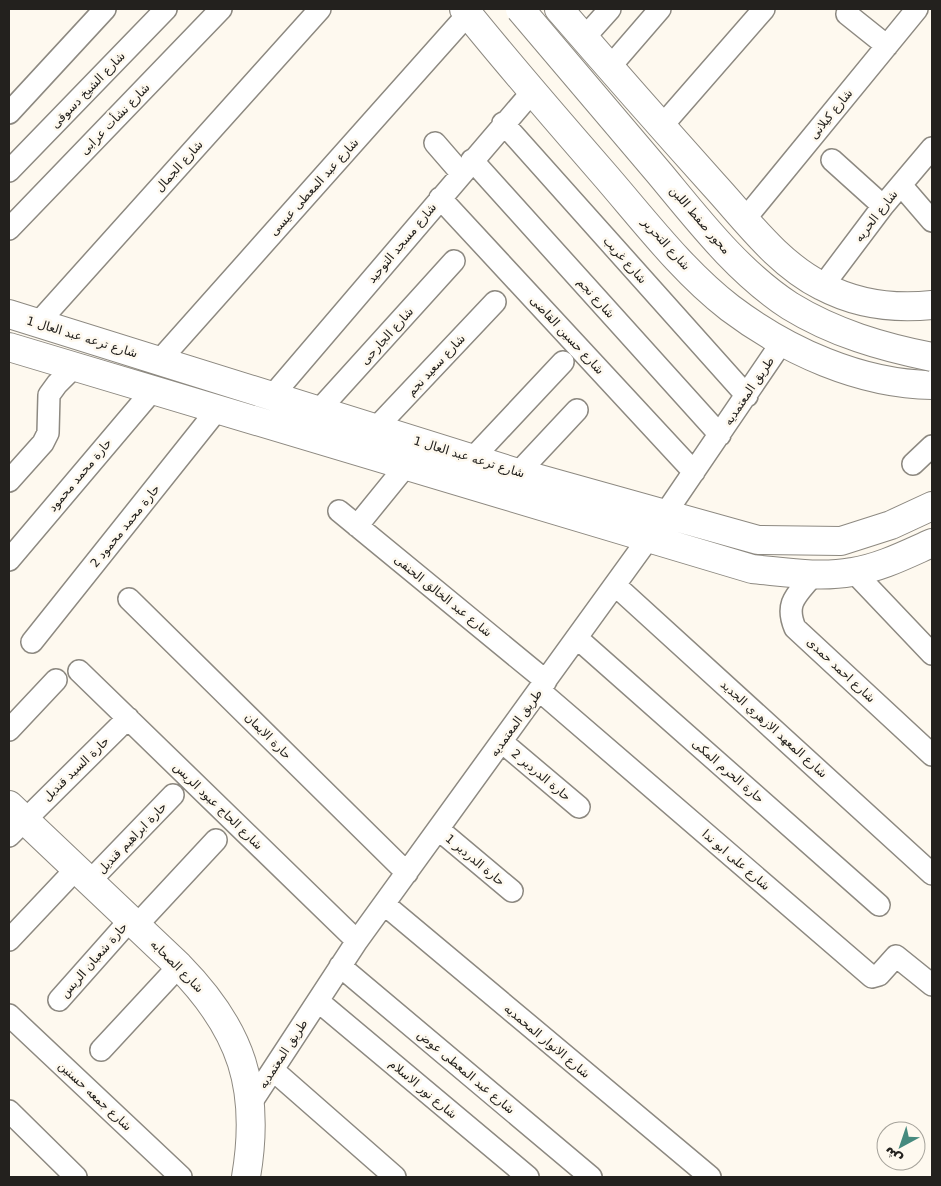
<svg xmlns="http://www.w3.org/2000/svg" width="941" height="1186" font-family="'DejaVu Sans',Cairo,sans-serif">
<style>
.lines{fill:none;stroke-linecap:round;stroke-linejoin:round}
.street-casing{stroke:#8d8981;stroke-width:24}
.secondary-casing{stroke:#8d8981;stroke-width:30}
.street{stroke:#fff;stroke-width:21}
.secondary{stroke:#fff;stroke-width:28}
.primary-bridge-casing{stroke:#8d8981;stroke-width:30;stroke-linecap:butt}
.primary-bridge{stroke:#fff;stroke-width:28}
.labels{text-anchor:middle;stroke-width:5;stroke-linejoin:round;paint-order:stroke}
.street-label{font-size:12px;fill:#23211e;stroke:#fef9ef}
</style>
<rect width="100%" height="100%" fill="#fef9ef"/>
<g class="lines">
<!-- street casing -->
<g class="street-casing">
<path id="street" d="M 847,14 L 887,46
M 584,38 L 610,9
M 609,68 L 660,9
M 9,113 L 105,9
M 503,123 L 747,396
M 661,127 L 764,9
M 435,143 L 461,173
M 472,160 L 720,435
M 832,160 L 883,206
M 9,171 L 166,9
M 901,185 L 932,221
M 440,198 L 694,472
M 745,219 L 917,9
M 9,229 L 221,9
M 822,287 L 883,206 L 932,148
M 38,323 L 320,9
M 160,360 L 468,14
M 273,395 L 532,92
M 319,410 L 454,261
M 376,428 L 495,302
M 472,459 L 563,362
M 913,464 L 932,446
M 518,473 L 577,410
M 9,481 L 43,443 L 48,433 L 49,395 L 57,384 L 74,367
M 339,511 L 546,681
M 357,526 L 405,467
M 9,560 L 152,391
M 854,572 L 932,654
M 813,575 C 798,594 784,602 795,628 L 932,755
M 615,585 L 932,874
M 129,599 L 407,873
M 577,638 L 879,905
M 32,642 L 217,410
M 79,671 L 357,941
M 540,691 L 872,977 L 879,975 L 896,956 L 932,985
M 9,730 L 56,680
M 502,742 L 579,807
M 438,829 L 512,891
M 9,836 L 128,718
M 90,881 L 173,795
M 384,904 L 710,1177
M 136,926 L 216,840
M 9,940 L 76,869
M 340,966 L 591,1177
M 59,1000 L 130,920
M 318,1001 L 528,1177
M 9,1015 L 181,1177
M 101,1050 L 179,966
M 273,1070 L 395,1177
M 251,1103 L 357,941 L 648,539 L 782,342
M 9,1111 L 76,1177"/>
</g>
<!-- secondary casing -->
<g class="secondary-casing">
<path id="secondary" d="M 464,9 C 509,65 556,119 603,173 C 643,219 682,271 730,308 C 787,351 860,384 932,385
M 559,9 C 610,68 662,127 714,185 C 747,221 778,264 822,286 C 856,304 894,309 932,305
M 9,314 L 518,473 L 758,540 L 841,541 L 891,525 L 932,506
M 9,347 L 752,569 C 785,572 819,578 852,572 C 880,568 907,554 932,543
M 9,805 L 179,966 C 242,1030 261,1089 246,1177"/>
</g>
<!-- street -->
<use href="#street" class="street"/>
<!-- secondary -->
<use href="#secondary" class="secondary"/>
<!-- primary-bridge casing -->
<g class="primary-bridge-casing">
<path id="primary-bridge" d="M 520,9 C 566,64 613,119 660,174 C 699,221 738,272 790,306 C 834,333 882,347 932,357"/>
</g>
<!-- primary-bridge -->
<use href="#primary-bridge" class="primary-bridge"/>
</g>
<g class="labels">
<!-- street labels -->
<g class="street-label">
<text transform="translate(88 90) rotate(-46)" y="4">شارع الشيخ دسوقى</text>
<text transform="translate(831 114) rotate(-51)" y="4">شارع كيلانى</text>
<text transform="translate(115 119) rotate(-46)" y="4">شارع نشأت عرابى</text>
<text transform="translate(179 166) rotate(-48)" y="4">شارع الجمال</text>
<text transform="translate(314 187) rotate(-48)" y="4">شارع عبد المعطى عيسى</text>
<text transform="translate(876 216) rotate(-52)" y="4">شارع الحريه</text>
<text transform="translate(700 220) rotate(49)" y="4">محور صفط اللبن</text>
<text transform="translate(402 243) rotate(-50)" y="4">شارع مسجد التوحيد</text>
<text transform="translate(666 244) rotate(48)" y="4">شارع التحرير</text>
<text transform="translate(625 260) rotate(48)" y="4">شارع غريب</text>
<text transform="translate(596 298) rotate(48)" y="4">شارع نجم</text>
<text transform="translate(567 335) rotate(47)" y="4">شارع حسين القاضى</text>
<text transform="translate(387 336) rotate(-48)" y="4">شارع الجارحى</text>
<text transform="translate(82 337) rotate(17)" y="4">شارع ترعه عبد العال 1</text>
<text transform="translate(436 365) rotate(-47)" y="4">شارع سعيد نجم</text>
<text transform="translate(749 391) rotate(-56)" y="4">طريق المعتمديه</text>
<text transform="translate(469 457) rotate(17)" y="4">شارع ترعه عبد العال 1</text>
<text transform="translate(80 475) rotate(-50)" y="4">حارة محمد محمود</text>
<text transform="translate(125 526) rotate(-51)" y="4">حارة محمد محمود 2</text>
<text transform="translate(443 596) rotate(39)" y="4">شارع عبد الخالق الحنفى</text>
<text transform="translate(841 670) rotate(43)" y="4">شارع احمد حمدى</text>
<text transform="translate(516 723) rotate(-54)" y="4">طريق المعتمديه</text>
<text transform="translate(774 729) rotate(42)" y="4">شارع المعهد الازهري الجديد</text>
<text transform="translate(268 736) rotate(45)" y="4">حارة الايمان</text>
<text transform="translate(76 769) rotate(-44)" y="4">حارة السيد قنديل</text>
<text transform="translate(728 771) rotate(41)" y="4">حارة الحرم المكى</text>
<text transform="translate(541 775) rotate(40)" y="4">حارة الدردير 2</text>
<text transform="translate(218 806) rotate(44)" y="4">شارع الحاج عبود الريس</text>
<text transform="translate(132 838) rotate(-46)" y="4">حارة ابراهيم قنديل</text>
<text transform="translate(475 860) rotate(40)" y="4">حارة الدردير 1</text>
<text transform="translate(736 860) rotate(41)" y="4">شارع على ابو ندا</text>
<text transform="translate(94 960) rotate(-49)" y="4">حارة شعبان الريس</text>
<text transform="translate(177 966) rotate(45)" y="4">شارع الصحابه</text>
<text transform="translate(547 1041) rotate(40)" y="4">شارع الانوار المحمديه</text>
<text transform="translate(283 1054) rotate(-57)" y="4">طريق المعتمديه</text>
<text transform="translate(466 1072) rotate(40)" y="4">شارع عبد المعطى عوض</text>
<text transform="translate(423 1089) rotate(40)" y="4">شارع نور الاسلام</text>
<text transform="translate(95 1096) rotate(43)" y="4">شارع جمعه حسنين</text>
</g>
</g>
<!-- border -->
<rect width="941" height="1186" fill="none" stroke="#23211e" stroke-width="20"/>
<!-- north arrow -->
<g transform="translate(901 1146) rotate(220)"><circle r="24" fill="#fef9ef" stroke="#a6a39b"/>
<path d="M0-4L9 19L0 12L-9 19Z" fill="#468a7e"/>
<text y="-8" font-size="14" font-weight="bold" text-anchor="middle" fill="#23211e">ش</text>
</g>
</svg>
